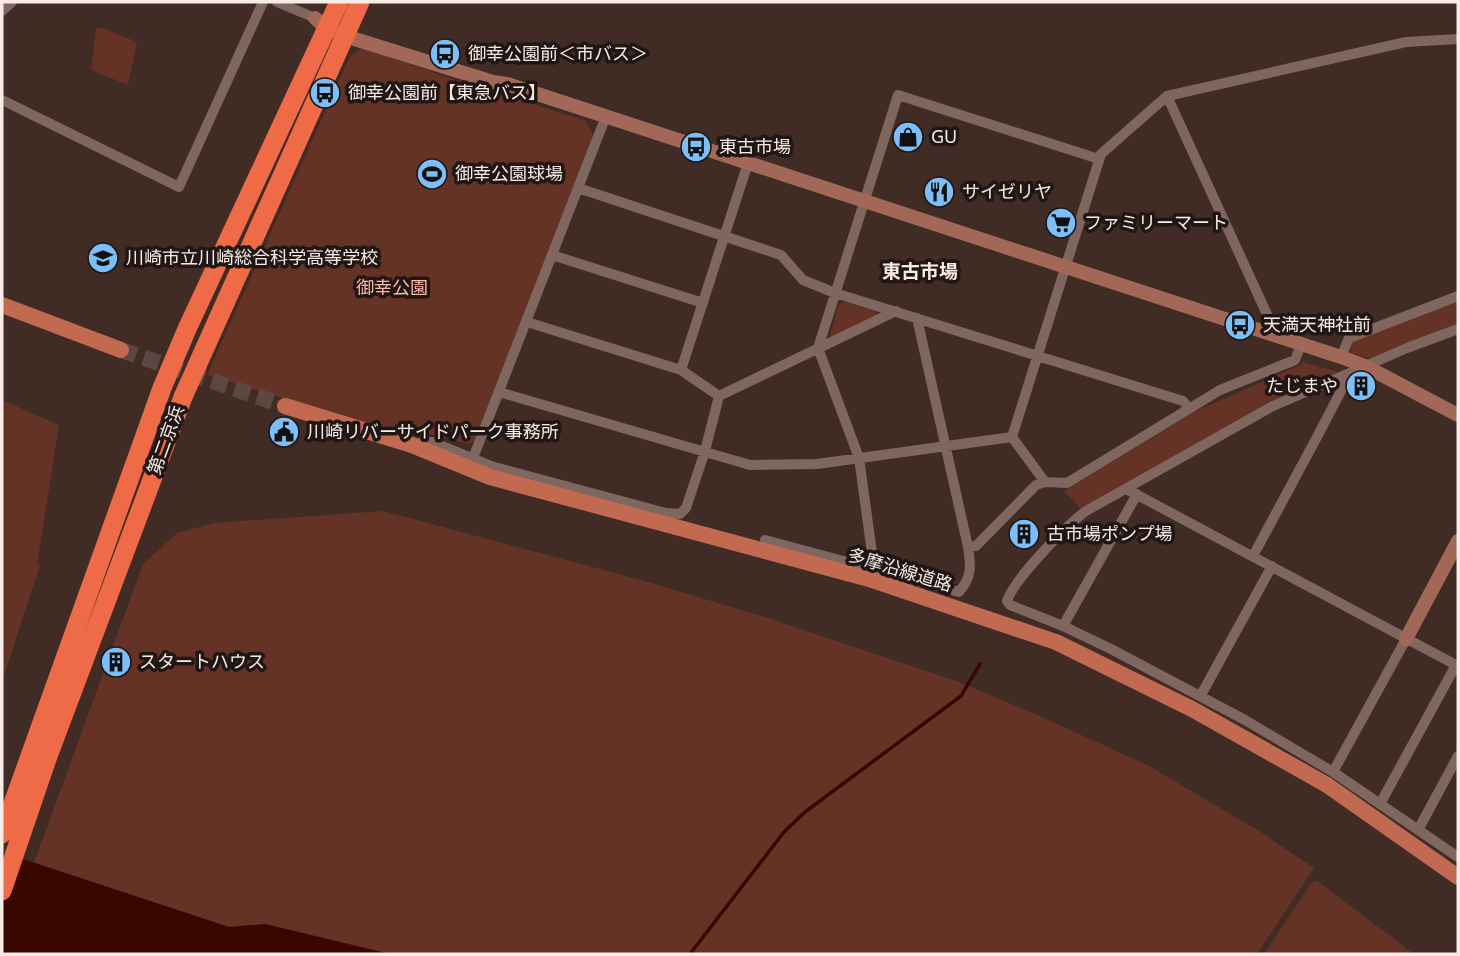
<svg xmlns="http://www.w3.org/2000/svg" width="1460" height="956" font-family="'Noto Sans','Noto Sans JP',sans-serif">
<style>
.green{fill:#653326}
.water{fill:#390700}
.lines{fill:none;stroke-linecap:round;stroke-linejoin:round}
.stream{stroke:#390700;stroke-width:3.5}
.primary-tunnel{stroke:#5c4842;stroke-width:16;stroke-dasharray:16 8;stroke-linecap:butt}
.street{stroke:#7f6760;stroke-width:10}
.secondary{stroke:#a16858;stroke-width:14}
.primary{stroke:#c26951;stroke-width:16}
.highway{stroke:#ef6a47;stroke-width:19}
.labels{text-anchor:middle;stroke-width:7;stroke-linejoin:round;paint-order:stroke}
.poi-label{font-size:18px;fill:#f9ebe7;stroke:#201613;text-anchor:start}
.park-label{font-size:18px;fill:#ffb8a5;stroke:#201613}
.street-label{font-size:18px;fill:#f9ebe7;stroke:#201613}
.neighbourhood-label{font-size:19px;font-weight:bold;fill:#f9ebe7;stroke:#201613}
</style>
<rect width="100%" height="100%" fill="#402b25"/>
<!-- green -->
<path class="green" d="M 96,28 L 102,28 L 137,42 L 128,85 L 91,70 Z
M 363,48 L 447,77 L 586,121 L 593,136 L 478,434 L 474,441 L 468,444 L 430,434 L 401,434 L 207,375 L 350,56 Z
M 1458,300 L 1458,325 L 1374,360 L 1351,353 L 1352,341 Z
M 844,302 L 875,311 L 877,314 L 876,317 L 832,338 L 830,336 L 838,305 Z
M 1302,362 L 1339,372 L 1338,376 L 1082,510 L 1064,491 L 1196,411 L 1300,365 Z
M 2,400 L 59,425 L 37,565 L 40,565 L 2,682 Z
M 383,511 L 641,580 L 765,617 L 956,681 L 1033,713 L 1149,766 L 1259,831 L 1314,868 L 1257,954 L 390,954 L 265,924 L 229,927 L 34,863 L 143,564 L 177,533 L 214,523 Z
M 1317,881 L 1414,954 L 1264,954 L 1311,883 Z"/>
<!-- water -->
<path class="water" d="M 2,852 L 229,927 L 265,924 L 390,954 L 2,954 Z"/>
<g class="lines">
<!-- stream -->
<path class="stream" d="M 690,954 L 784,832 L 805,812 L 961,696 L 980,664"/>
<!-- primary-tunnel -->
<path class="primary-tunnel" d="M 121,350 L 285,406"/>
<!-- street -->
<path class="street" d="M 277,2 L 315,18
M 2,11 L 12,2
M 1167,96 L 1271,323 L 1268,333
M 2,100 L 179,187 L 263,2
M 578,188 L 781,255 L 803,280 L 835,293 L 1183,401 L 1189,409
M 552,255 L 703,303
M 527,322 L 681,370 L 719,396
M 1458,329 L 1407,348 L 1271,407 L 1086,511 C 1067,525 1014,579 1007,601 L 1010,605 L 1063,626 L 1111,649 L 1245,720 L 1333,772 L 1458,857
M 1341,357 L 1349,338 L 1458,296
M 681,370 L 748,163
M 499,392 L 750,465 L 817,464 L 1012,437
M 417,447 L 422,442 L 432,442 L 491,466 L 666,513 L 680,514 L 686,508 L 705,451 L 719,396 L 896,311
M 473,458 L 606,116
M 1045,482 L 1012,437 L 1101,154 L 1167,96 L 1406,42 L 1458,39
M 1128,490 L 1458,666
M 765,540 L 959,592 C 972,577 971,566 968,547 L 917,318
M 968,547 L 976,546 L 1036,485 L 1045,482 L 1067,483 L 1220,390 L 1295,360 L 1301,345
M 1253,556 L 1317,437 L 1341,391 L 1345,377
M 870,568 L 873,560 L 859,458 L 818,348 L 898,95 L 1099,159
M 1063,626 L 1137,494
M 1201,695 L 1272,566
M 1333,772 L 1406,639
M 1380,804 L 1456,665
M 1418,830 L 1458,756"/>
<!-- secondary -->
<path class="secondary" d="M 315,18 L 327,29 L 345,36 L 493,82 L 507,84 L 1341,357 L 1365,366 L 1458,415
M 1406,639 L 1458,541"/>
<!-- primary -->
<path class="primary" d="M 2,305 L 121,350
M 285,406 L 412,445 L 490,477 L 869,579 L 1056,642 L 1192,709 L 1327,785 L 1458,877"/>
<!-- highway -->
<path class="highway" d="M 2,834 L 162,388 L 187,329 L 339,2
M 2,891 L 47,759 L 183,397 L 360,2"/>
</g>
<!-- icons -->
<defs>
<g id="bus-disc" transform="scale(1.575)"><circle r="9.5" fill="#7bbef8" stroke="#201613"/><path d="M-5-6H5V4H4V6H2V4H-2V6H-4V4H-5ZM-3.5-4V0h7V-4ZM-3.5 1.2v1.5H-2V1.2ZM2 1.2v1.5H3.5V1.2Z" fill="#111"/></g>
<g id="shop-disc" transform="scale(1.575)"><circle r="9.5" fill="#7bbef8" stroke="#201613"/><path d="M-5-2.5h2.3a2.7 3.5 0 0 1 5.4 0H5L5.5 6h-11ZM-1.5-2.5h3a1.5 2.3 0 0 0-3 0Z" fill="#111"/></g>
<g id="stadium-disc" transform="scale(1.575)"><circle r="9.5" fill="#7bbef8" stroke="#201613"/><path d="M0-5a6.5 5 0 1 0 0 10a6.5 5 0 1 0 0-10ZM-3.5-1.8h7v3.6h-7Z" fill="#111"/></g>
<g id="restaurant-disc" transform="scale(1.575)"><circle r="9.5" fill="#7bbef8" stroke="#201613"/><path d="M-5-6h1v4h1v-4h1v4h1v-4h1v5L-1.5 .5V6h-2V.5L-5-1ZM5-6V6H3V1.5H1.5Q1.5-4 5-6Z" fill="#111"/></g>
<g id="supermarket-disc" transform="scale(1.575)"><circle r="9.5" fill="#7bbef8" stroke="#201613"/><path d="M-6-5.5h2.5l.6 2H6L4.5 2H-2.5L-4.4-4H-6ZM-1.5 3.2a1.3 1.3 0 1 0 .1 0ZM3 3.2a1.3 1.3 0 1 0 .1 0Z" fill="#111"/></g>
<g id="school-disc" transform="scale(1.575)"><circle r="9.5" fill="#7bbef8" stroke="#201613"/><path d="M0-5L7-2L0 1L-7-2ZM-4 1L0 2.5L4 1V4Q0 6-4 4Z" fill="#111"/></g>
<g id="building-disc" transform="scale(1.575)"><circle r="9.5" fill="#7bbef8" stroke="#201613"/><path d="M-4-6H4V6H1V3H-1V6H-4ZM-2.5-4.3h1.7v1.8h-1.7ZM.8-4.3h1.7v1.8H.8ZM-2.5-1h1.7V.8h-1.7ZM.8-1h1.7V.8H.8Z" fill="#111"/></g>
<g id="civic-disc" transform="scale(1.575)"><circle r="9.5" fill="#7bbef8" stroke="#201613"/><path d="M-.6-6.5H3V-4.5H.6V-3L4-1V1h2V6H-6V1h2V-1L-.6-3ZM-1.2 2.5V6h2.4V2.5Z" fill="#111"/></g>
</defs>
<g fill-rule="evenodd">
<use href="#bus-disc" x="445" y="54"/>
<use href="#bus-disc" x="325" y="93"/>
<use href="#shop-disc" x="908" y="137"/>
<use href="#bus-disc" x="696" y="147"/>
<use href="#stadium-disc" x="432" y="174"/>
<use href="#restaurant-disc" x="939" y="192"/>
<use href="#supermarket-disc" x="1061" y="223"/>
<use href="#school-disc" x="103" y="258"/>
<use href="#bus-disc" x="1240" y="325"/>
<use href="#building-disc" x="1361" y="386"/>
<use href="#civic-disc" x="284" y="432"/>
<use href="#building-disc" x="1024" y="534"/>
<use href="#building-disc" x="116" y="662"/>
</g>
<g class="labels">
<!-- poi labels -->
<g class="poi-label">
<text x="468" y="60">御幸公園前＜市バス＞</text>
<text x="348" y="99">御幸公園前【東急バス】</text>
<text x="931" y="143">GU</text>
<text x="719" y="153">東古市場</text>
<text x="455" y="180">御幸公園球場</text>
<text x="962" y="198">サイゼリヤ</text>
<text x="1084" y="229">ファミリーマート</text>
<text x="126" y="264">川崎市立川崎総合科学高等学校</text>
<text x="1263" y="331">天満天神社前</text>
<text x="1338" y="392" text-anchor="end">たじまや</text>
<text x="307" y="438">川崎リバーサイドパーク事務所</text>
<text x="1047" y="540">古市場ポンプ場</text>
<text x="139" y="668">スタートハウス</text>
</g>
<!-- park labels -->
<g class="park-label">
<text x="392" y="294">御幸公園</text>
</g>
<!-- street labels -->
<g class="street-label">
<text transform="translate(166 440) rotate(-70)" y="6">第二京浜</text>
<text transform="translate(900 570) rotate(17)" y="6">多摩沿線道路</text>
</g>
<!-- neighbourhood labels -->
<g class="neighbourhood-label">
<text x="920" y="278">東古市場</text>
</g>
</g>
<!-- border -->
<rect width="1460" height="956" fill="none" stroke="#f9ebe7" stroke-width="7"/>
</svg>
